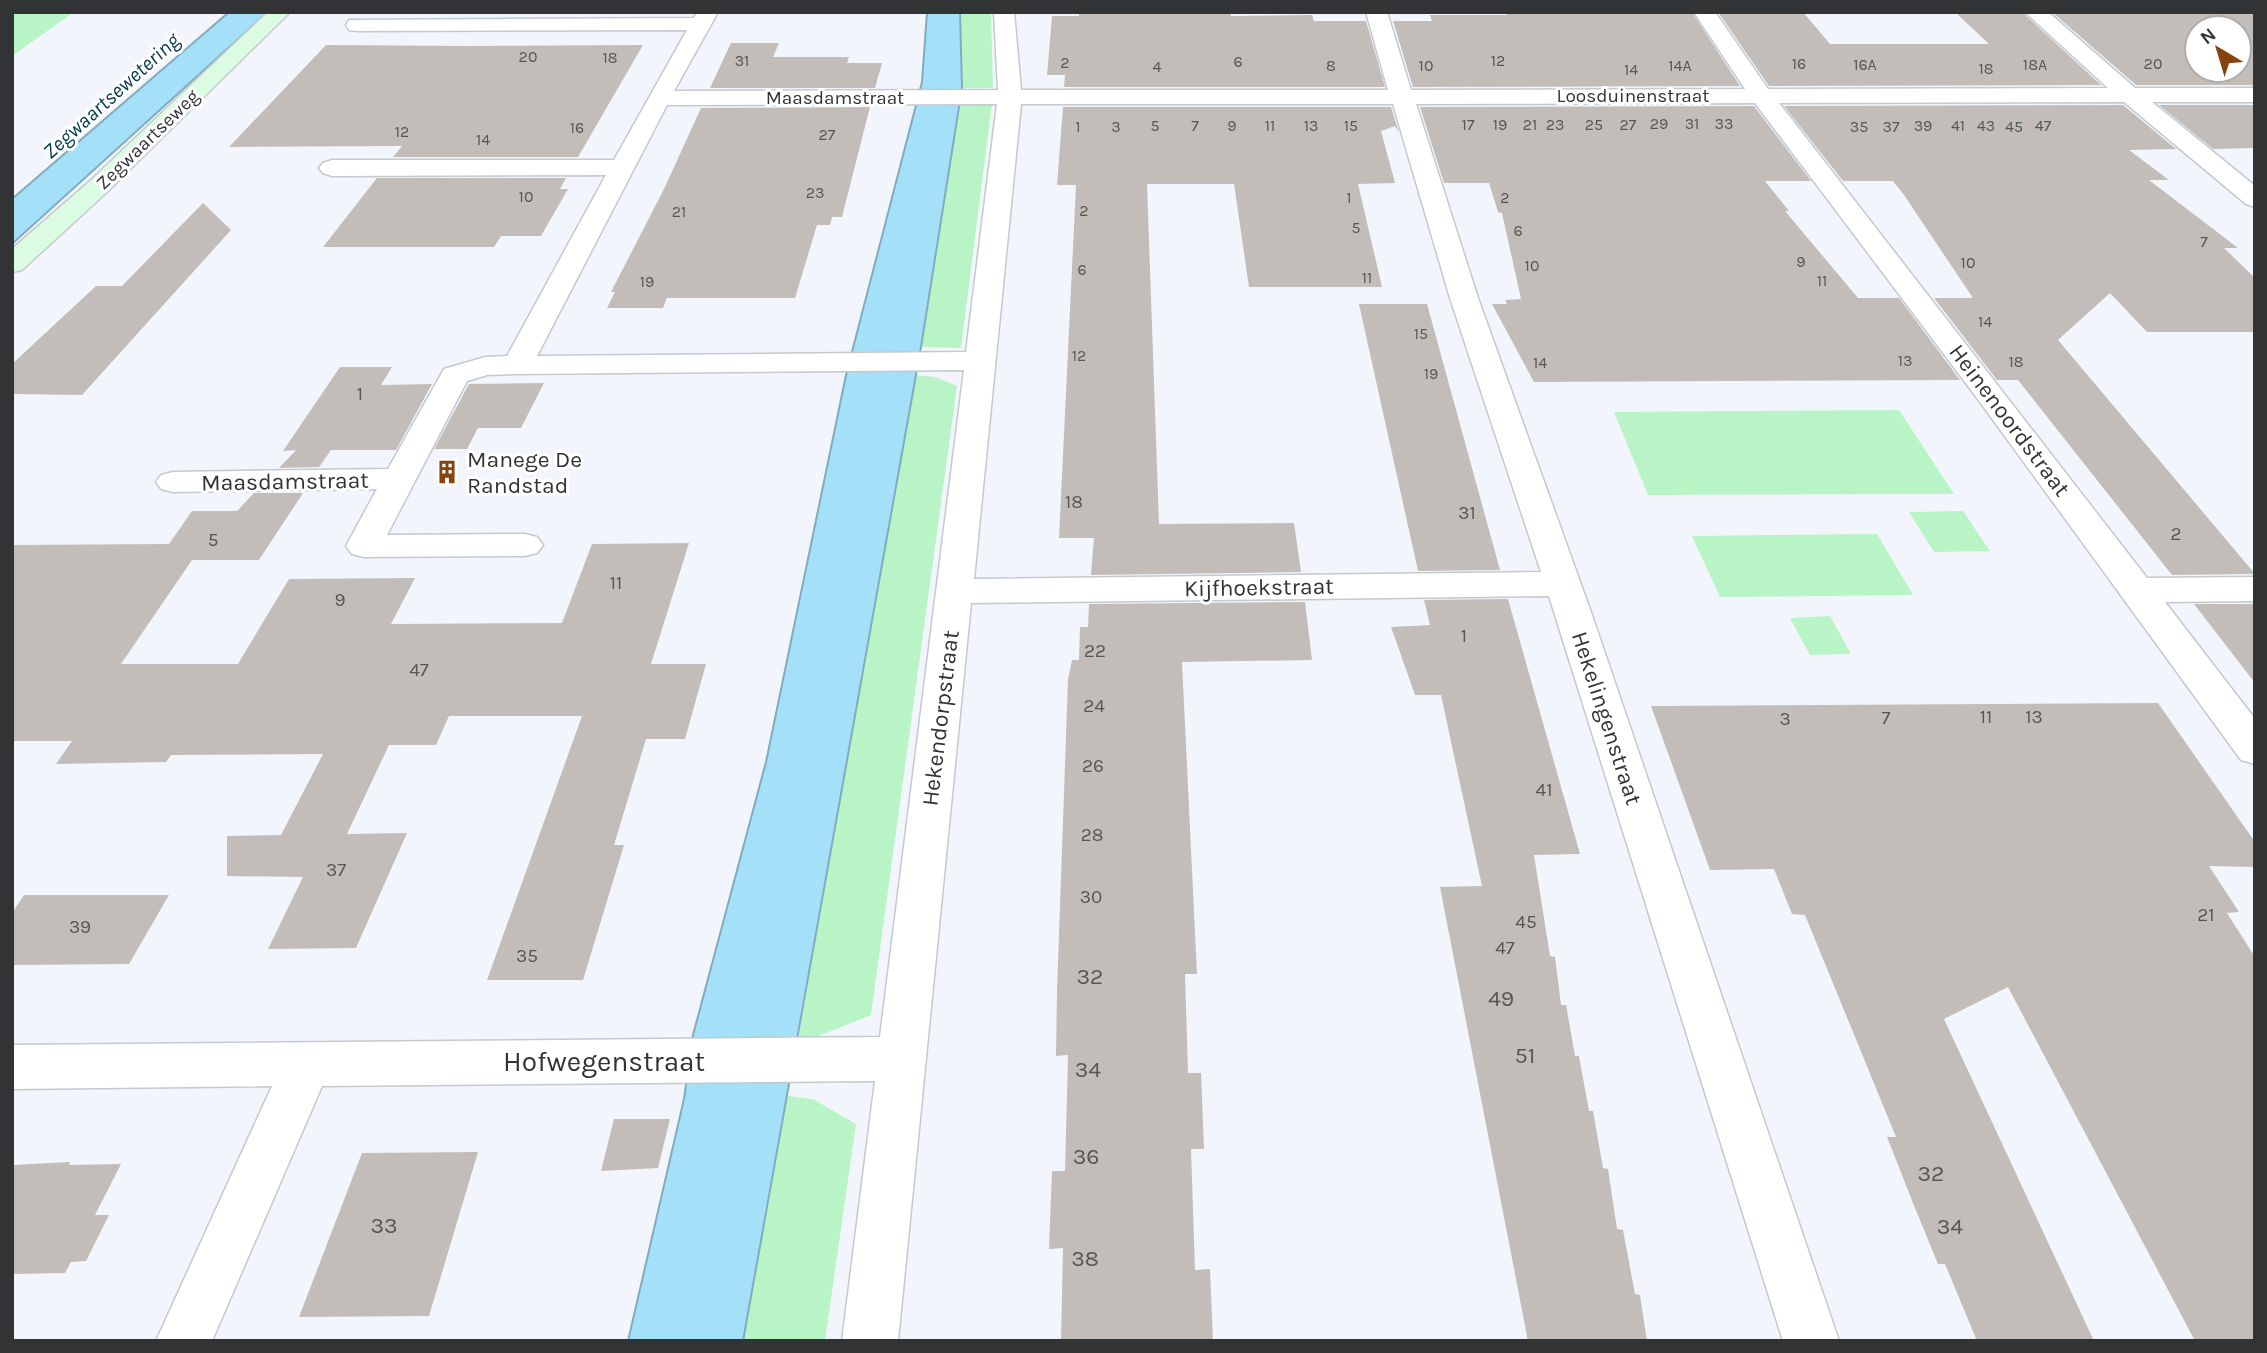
<svg xmlns="http://www.w3.org/2000/svg" width="2267" height="1353" font-family="Karla,sans-serif">
<style>
.green{fill:#b9f4c6}
.water{fill:#a4e0f8;stroke:#82acbe;stroke-width:2}
.building{fill:#c2bdb8;fill-rule:evenodd}
.lines{fill:none;stroke-linecap:round;stroke-linejoin:round}
.street-casing{stroke:#c5c9ce;stroke-width:3}
.secondary-casing{stroke:#c5c9ce;stroke-width:3}
.street{fill:#fff;fill-rule:evenodd}
.secondary{fill:#dbfbe3;fill-rule:evenodd}
.labels{text-anchor:middle;stroke-width:6;stroke-linejoin:round;paint-order:stroke}
.far-number-label{font-size:16px;fill:#555656}
.far-street-label{font-size:19px;fill:#313335;stroke:#fff}
.number-label{font-size:19px;fill:#555656}
.far-water-label{font-size:21px;font-style:italic;fill:#043949;stroke:#fff}
.street-label{font-size:23px;fill:#313335;stroke:#fff}
.poi-label{font-size:23px;fill:#313335;stroke:#fff;text-anchor:start}
.near-number-label{font-size:23px;fill:#555656}
.near-street-label{font-size:28px;fill:#313335;stroke:#fff}
</style>
<rect width="100%" height="100%" fill="#f2f6fc"/>
<!-- green -->
<path class="green" d="M 12,12 L 74,12 L 12,56 Z
M 960,12 L 991,12 L 993,88 L 962,88 Z
M 992,104 L 961,348 L 921,347 L 959,105 Z
M 915,375 L 935,377 L 957,386 L 871,1015 L 816,1037 L 798,1040 Z
M 1899,410 L 1954,494 L 1648,495 L 1614,412 Z
M 1963,511 L 1990,551 L 1934,552 L 1909,512 Z
M 1877,534 L 1913,595 L 1720,597 L 1692,536 Z
M 1830,616 L 1851,654 L 1810,655 L 1790,618 Z
M 787,1096 L 813,1099 L 856,1124 L 825,1341 L 743,1341 Z"/>
<!-- water -->
<path class="water" d="M 229,12 L 268,12 L 12,244 L 12,199 Z
M 927,12 L 960,12 L 962,88 L 921,347 L 743,1341 L 628,1341 L 684,1099 L 693,1035 L 766,762 L 846,375 L 922,82 Z"/>
<!-- building -->
<path class="building" d="M 1079,12 L 1231,12 L 1231,16 L 1312,15 L 1314,21 L 1366,21 L 1385,87 L 1064,87 L 1065,75 L 1047,75 L 1052,16 L 1079,16 Z
M 1506,12 L 1692,12 L 1740,86 L 1413,87 L 1393,21 L 1432,21 L 1430,15 L 1507,15 Z
M 1718,12 L 1803,12 L 1830,44 L 1989,44 L 1955,12 L 2022,12 L 2101,85 L 1769,86 Z
M 2052,12 L 2255,12 L 2255,85 L 2136,85 ZM 2197,28 L 2239,28 L 2239,70 L 2197,70 Z
M 731,43 L 779,43 L 773,57 L 849,57 L 847,63 L 882,63 L 875,88 L 710,88 Z
M 326,45 L 467,46 L 643,45 L 578,157 L 393,157 L 402,146 L 229,147 Z
M 2123,105 L 2176,149 L 2129,150 L 2169,180 L 2149,180 L 2238,248 L 2224,248 L 2255,278 L 2255,332 L 2147,332 L 2110,293 L 2058,340 L 2255,574 L 2172,575 L 2018,380 L 1997,380 L 1934,298 L 1973,298 L 1904,195 L 1893,181 L 1843,181 L 1784,106 Z
M 2159,105 L 2255,105 L 2255,148 L 2213,149 Z
M 1754,106 L 1811,181 L 1765,181 L 1789,211 L 1785,211 L 1858,298 L 1899,298 L 1960,380 L 1534,382 L 1492,304 L 1507,304 L 1505,300 L 1521,299 L 1502,213 L 1498,212 L 1489,183 L 1444,183 L 1420,107 Z
M 870,107 L 842,217 L 832,217 L 830,225 L 817,225 L 795,298 L 667,298 L 663,308 L 607,308 L 615,292 L 611,292 L 664,189 L 701,108 Z
M 1063,107 L 1391,107 L 1399,133 L 1395,126 L 1381,131 L 1395,183 L 1358,184 L 1382,287 L 1249,287 L 1234,184 L 1147,184 L 1159,524 L 1294,523 L 1301,572 L 1091,575 L 1094,538 L 1059,538 L 1076,185 L 1057,185 Z
M 377,178 L 566,178 L 560,189 L 568,189 L 541,236 L 501,236 L 494,247 L 323,247 Z
M 203,203 L 231,230 L 82,395 L 12,394 L 12,364 L 96,286 L 122,286 Z
M 1359,304 L 1427,304 L 1500,570 L 1418,571 Z
M 340,367 L 392,367 L 381,385 L 432,384 L 396,450 L 331,450 L 319,467 L 279,468 L 296,450 L 283,451 Z
M 544,383 L 521,428 L 478,428 L 467,449 L 434,449 L 469,384 Z
M 254,493 L 303,493 L 259,560 L 192,560 L 121,664 L 238,664 L 289,579 L 415,578 L 391,624 L 562,623 L 592,544 L 689,543 L 651,664 L 706,664 L 685,739 L 646,739 L 614,845 L 624,845 L 583,980 L 487,980 L 582,716 L 449,716 L 436,745 L 389,745 L 347,834 L 407,833 L 356,948 L 268,949 L 303,877 L 227,876 L 227,836 L 281,835 L 323,754 L 171,755 L 166,762 L 56,764 L 72,741 L 12,741 L 12,545 L 169,544 L 192,511 L 237,511 Z
M 1508,599 L 1580,854 L 1534,855 L 1550,956 L 1555,957 L 1561,1005 L 1566,1005 L 1575,1056 L 1579,1056 L 1589,1111 L 1593,1111 L 1603,1168 L 1608,1169 L 1617,1229 L 1623,1230 L 1635,1294 L 1640,1295 L 1647,1341 L 1528,1341 L 1440,887 L 1482,886 L 1441,695 L 1415,695 L 1391,627 L 1430,625 L 1424,600 Z
M 1305,602 L 1312,660 L 1182,662 L 1197,974 L 1185,974 L 1188,1073 L 1201,1073 L 1204,1149 L 1191,1149 L 1195,1270 L 1210,1269 L 1213,1341 L 1061,1341 L 1063,1248 L 1049,1249 L 1052,1171 L 1065,1171 L 1068,1055 L 1056,1056 L 1057,991 L 1068,679 L 1072,660 L 1079,660 L 1080,627 L 1088,627 L 1089,604 Z
M 2194,604 L 2255,604 L 2255,683 Z
M 2158,703 L 2255,842 L 2255,867 L 2209,866 L 2239,912 L 2227,913 L 2255,957 L 2255,1341 L 2195,1341 L 2008,987 L 1944,1019 L 2094,1341 L 1977,1341 L 1945,1264 L 1938,1264 L 1913,1203 L 1887,1137 L 1896,1137 L 1805,915 L 1792,914 L 1774,869 L 1710,870 L 1651,706 Z
M 24,895 L 169,895 L 129,964 L 12,965 L 12,913 Z
M 614,1119 L 670,1119 L 658,1168 L 601,1171 Z
M 478,1152 L 429,1316 L 299,1317 L 362,1153 Z
M 70,1162 L 69,1165 L 121,1164 L 95,1215 L 109,1215 L 86,1261 L 71,1262 L 65,1273 L 12,1274 L 12,1165 Z"/>
<g class="lines">
<!-- street casing -->
<g class="street-casing">
<path id="street" d="M 697,12 L 718,12 L 674,91 L 998,90 L 994,12 L 1014,12 L 1021,90 L 1388,90 L 1366,12 L 1387,12 L 1411,90 L 1745,89 L 1694,12 L 1715,12 L 1768,89 L 2108,88 L 2025,12 L 2048,12 L 2135,88 L 2255,88 L 2255,102 L 2152,102 L 2255,186 L 2255,207 L 2246,204 L 2124,102 L 1779,103 L 2147,578 L 2255,577 L 2255,601 L 2165,602 L 2255,719 L 2255,764 L 2241,760 L 1977,398 L 1755,103 L 1416,104 L 1478,298 L 1592,615 L 1839,1341 L 1783,1341 L 1549,596 L 971,603 L 898,1341 L 842,1341 L 875,1081 L 322,1086 L 212,1341 L 156,1341 L 272,1086 L 12,1089 L 12,1045 L 880,1037 L 964,370 L 517,374 L 487,375 L 467,381 L 387,535 L 525,534 L 537,537 L 543,545 L 537,553 L 525,556 L 364,557 L 352,554 L 346,546 L 377,489 L 173,492 L 161,489 L 156,482 L 161,475 L 173,472 L 388,469 L 444,369 L 485,357 L 507,356 L 606,175 L 332,176 L 323,173 L 319,168 L 323,163 L 332,160 L 614,160 L 687,30 L 357,31 L 349,30 L 346,25 L 349,20 L 694,18 ZM 997,104 L 966,352 L 537,356 L 667,105 ZM 1021,104 L 1393,104 L 1450,298 L 1541,572 L 974,579 Z"/>
</g>
<!-- secondary casing -->
<g class="secondary-casing">
<path id="secondary" d="M 268,12 L 290,12 L 108,191 L 22,270 L 12,272 L 12,249 L 90,181 Z"/>
</g>
<!-- street -->
<use href="#street" class="street"/>
<!-- secondary -->
<use href="#secondary" class="secondary"/>
</g>
<!-- icons -->
<defs>
<g id="building-bare" transform="scale(1.89)"><path d="M-4-6H4V6H1V3H-1V6H-4ZM-2.5-4.3h1.7v1.8h-1.7ZM.8-4.3h1.7v1.8H.8ZM-2.5-1h1.7V.8h-1.7ZM.8-1h1.7V.8H.8Z" fill="#85430f" stroke="#fff" stroke-width="2.5" paint-order="stroke"/></g>
</defs>
<g fill-rule="evenodd">
<use href="#building-bare" x="447" y="472"/>
</g>
<g class="labels">
<!-- far-number labels -->
<g class="far-number-label">
<text x="528" y="62">20</text>
<text x="610" y="63">18</text>
<text x="742" y="66">31</text>
<text x="1498" y="66">12</text>
<text x="1238" y="67">6</text>
<text x="1065" y="68">2</text>
<text x="1799" y="69">16</text>
<text x="2153" y="69">20</text>
<text x="1865" y="70">16A</text>
<text x="2035" y="70">18A</text>
<text x="1331" y="71">8</text>
<text x="1426" y="71">10</text>
<text x="1680" y="71">14A</text>
<text x="1157" y="72">4</text>
<text x="1986" y="74">18</text>
<text x="1631" y="75">14</text>
<text x="1659" y="129">29</text>
<text x="1692" y="129">31</text>
<text x="1724" y="129">33</text>
<text x="1468" y="130">17</text>
<text x="1500" y="130">19</text>
<text x="1530" y="130">21</text>
<text x="1555" y="130">23</text>
<text x="1594" y="130">25</text>
<text x="1628" y="130">27</text>
<text x="1155" y="131">5</text>
<text x="1195" y="131">7</text>
<text x="1232" y="131">9</text>
<text x="1270" y="131">11</text>
<text x="1311" y="131">13</text>
<text x="1351" y="131">15</text>
<text x="1923" y="131">39</text>
<text x="1958" y="131">41</text>
<text x="1986" y="131">43</text>
<text x="2043" y="131">47</text>
<text x="1078" y="132">1</text>
<text x="1116" y="132">3</text>
<text x="1859" y="132">35</text>
<text x="1891" y="132">37</text>
<text x="2014" y="132">45</text>
<text x="577" y="133">16</text>
<text x="402" y="137">12</text>
<text x="827" y="140">27</text>
<text x="483" y="145">14</text>
<text x="815" y="198">23</text>
<text x="526" y="202">10</text>
<text x="1349" y="203">1</text>
<text x="1505" y="203">2</text>
<text x="1084" y="216">2</text>
<text x="679" y="217">21</text>
<text x="1356" y="233">5</text>
<text x="1518" y="236">6</text>
<text x="2204" y="247">7</text>
<text x="1801" y="267">9</text>
<text x="1968" y="268">10</text>
<text x="1532" y="271">10</text>
<text x="1082" y="275">6</text>
<text x="1367" y="283">11</text>
<text x="1822" y="286">11</text>
<text x="647" y="287">19</text>
<text x="1985" y="327">14</text>
<text x="1421" y="339">15</text>
<text x="1079" y="361">12</text>
<text x="1905" y="366">13</text>
<text x="2016" y="367">18</text>
<text x="1540" y="368">14</text>
<text x="1431" y="379">19</text>
</g>
<!-- far-street labels -->
<g class="far-street-label">
<text x="1633" y="102">Loosduinenstraat</text>
<text x="835" y="104">Maasdamstraat</text>
<text transform="translate(147 139) rotate(-44)" y="7">Zegwaartseweg</text>
</g>
<!-- number labels -->
<g class="number-label">
<text x="360" y="400">1</text>
<text x="1074" y="508">18</text>
<text x="1467" y="519">31</text>
<text x="2176" y="540">2</text>
<text x="213" y="546">5</text>
<text x="616" y="589">11</text>
<text x="340" y="606">9</text>
<text x="1464" y="642">1</text>
<text x="1095" y="657">22</text>
<text x="419" y="676">47</text>
<text x="1094" y="712">24</text>
<text x="1986" y="723">11</text>
<text x="2034" y="723">13</text>
<text x="1886" y="724">7</text>
<text x="1785" y="725">3</text>
<text x="1093" y="772">26</text>
<text x="1544" y="796">41</text>
<text x="1092" y="841">28</text>
<text x="336" y="876">37</text>
<text x="1091" y="903">30</text>
<text x="2206" y="921">21</text>
<text x="1526" y="928">45</text>
<text x="80" y="933">39</text>
<text x="1505" y="954">47</text>
<text x="527" y="962">35</text>
</g>
<!-- far-water labels -->
<g class="far-water-label">
<text transform="translate(111 96) rotate(-42)" y="7">Zegwaartsewetering</text>
</g>
<!-- street labels -->
<g class="street-label">
<text transform="translate(2010 420) rotate(53)" y="8">Heinenoordstraat</text>
<text transform="translate(285 481) rotate(-1)" y="8">Maasdamstraat</text>
<text transform="translate(1259 587) rotate(-1)" y="8">Kijfhoekstraat</text>
<text transform="translate(940 718) rotate(-83)" y="8">Hekendorpstraat</text>
<text transform="translate(1607 718) rotate(72)" y="8">Hekelingenstraat</text>
</g>
<!-- poi labels -->
<g class="poi-label">
<text x="467" y="467">Manege De<tspan x="467" dy="26">Randstad</tspan></text>
</g>
<!-- near-number labels -->
<g class="near-number-label">
<text x="1090" y="984">32</text>
<text x="1501" y="1006">49</text>
<text x="1525" y="1063">51</text>
<text x="1088" y="1077">34</text>
<text x="1086" y="1164">36</text>
<text x="1931" y="1181">32</text>
<text x="384" y="1233">33</text>
<text x="1950" y="1234">34</text>
<text x="1085" y="1266">38</text>
</g>
<!-- near-street labels -->
<g class="near-street-label">
<text x="604" y="1071">Hofwegenstraat</text>
</g>
</g>
<!-- border -->
<rect width="2267" height="1353" fill="none" stroke="#313335" stroke-width="28"/>
<!-- north arrow -->
<g transform="translate(2218 49) rotate(322)"><circle r="33" fill="#ffffff" stroke="#adadae" stroke-width="2"/>
<path d="M0-5L12 26L0 18L-12 26Z" fill="#85430f"/>
<text y="-10" font-size="19" font-weight="bold" text-anchor="middle" fill="#313335">N</text>
</g>
</svg>
